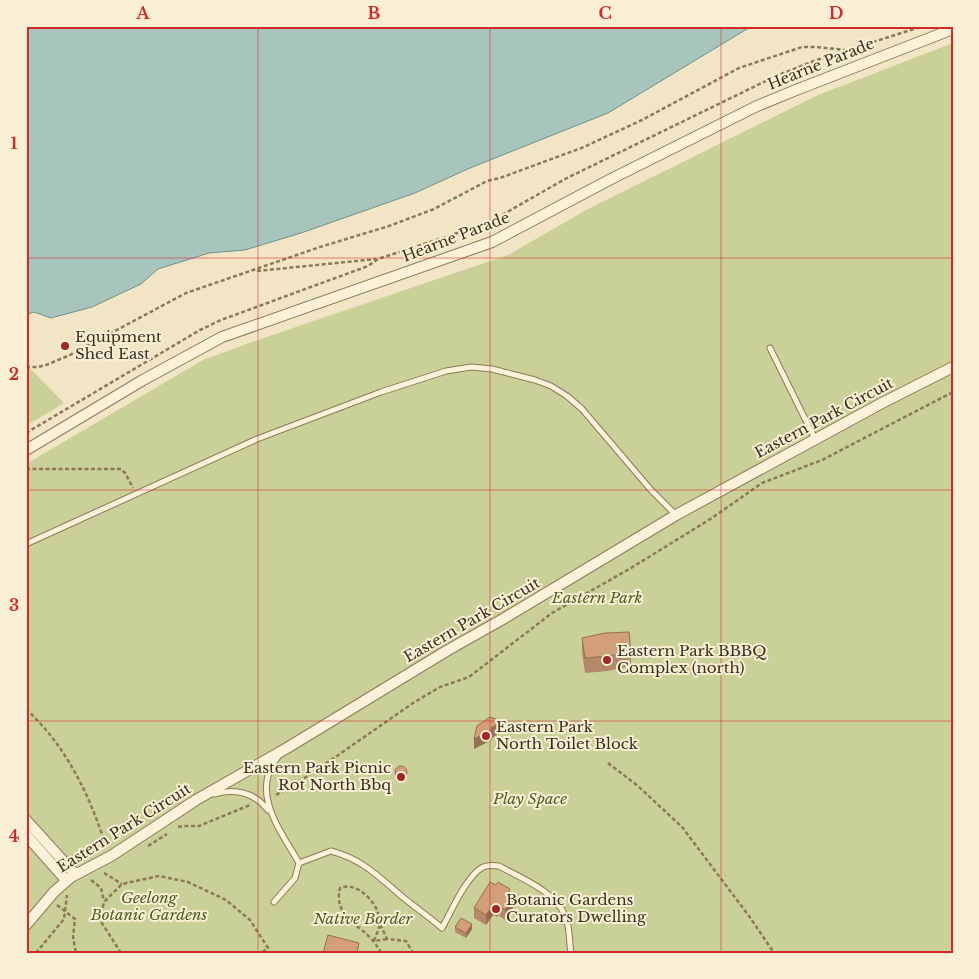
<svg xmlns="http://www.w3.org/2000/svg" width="979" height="979" font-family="'Libre Baskerville',serif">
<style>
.green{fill:#cad198}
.water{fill:#a7c5bd;stroke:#6c948b}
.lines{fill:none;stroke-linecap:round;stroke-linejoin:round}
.service-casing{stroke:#8f7759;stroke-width:7}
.minor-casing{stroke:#8f7759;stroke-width:12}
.path{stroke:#8f7759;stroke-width:2.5;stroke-dasharray:4 2.5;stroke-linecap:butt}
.service{stroke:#fbf2d9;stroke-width:5}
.minor{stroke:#fbf2d9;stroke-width:10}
.wall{fill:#b58967}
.shaded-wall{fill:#946f54}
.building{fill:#d39f78;stroke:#946f54}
.grid{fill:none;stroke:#d62828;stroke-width:1;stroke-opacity:0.55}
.poi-dot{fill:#a32524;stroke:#f8efd5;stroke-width:2}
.labels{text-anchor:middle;stroke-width:4;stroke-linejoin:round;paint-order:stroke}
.street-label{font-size:15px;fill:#3e2e1e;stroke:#f8efd5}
.poi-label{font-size:15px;fill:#3e2e1e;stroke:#f8efd5;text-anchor:start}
.park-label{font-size:15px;font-style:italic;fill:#4d5c23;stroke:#f8efd5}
.neatline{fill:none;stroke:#d62828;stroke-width:2}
.grid-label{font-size:16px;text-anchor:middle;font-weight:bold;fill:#d62828}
</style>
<rect width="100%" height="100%" fill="#f2e5c5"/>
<!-- green -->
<path class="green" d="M 953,43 L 953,953 L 26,953 L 26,464 L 203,360 L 249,343 L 508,255 L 588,209 L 818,95 Z
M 26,364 L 64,403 L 26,426 Z"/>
<!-- water -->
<path class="water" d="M 26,26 L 752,26 L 608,113 L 470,168 L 415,193 L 301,233 L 245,250 L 209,253 L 158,269 L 141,284 L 92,307 L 51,318 L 34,312 L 26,315 Z"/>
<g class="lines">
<!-- service casing -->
<g class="service-casing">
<path id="service" d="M 770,348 L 815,439
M 26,544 L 257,439 L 381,392 L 446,371 L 471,367 L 492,369 L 535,380 L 551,386 L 567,396 L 582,409 L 651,490 L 676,515
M 214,794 C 236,788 254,792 268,810
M 299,863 L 331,851 C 361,859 376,874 399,894 C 413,906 428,916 442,928 C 451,912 467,875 483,867 C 488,865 493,865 499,866 C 521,878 557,892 566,918 C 570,929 569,941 571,953
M 274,902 L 295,878 L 299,863 C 281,831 249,792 278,757"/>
</g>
<!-- minor casing -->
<g class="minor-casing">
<path id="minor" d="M 26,450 L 143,380 L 222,337 L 492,242 L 611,179 L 757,106 L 796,90 L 953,29
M 26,820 L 75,874
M 26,835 L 66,880
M 26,925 L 54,892 L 71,877 L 111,856 L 196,800 L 287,748 L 448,650 L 503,619 L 676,515 L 882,403 L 953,367"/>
</g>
<!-- path -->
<path class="path" d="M 257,271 L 376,259
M 26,367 L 38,367 L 46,365 L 70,355 L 186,293 L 320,247 L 389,226 L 434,209 L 487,181 L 500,178 L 584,147 L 642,120 L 739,68 L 802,47 L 817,47 L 845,50
M 26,433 L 200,330 L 221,320 L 368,266 L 378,259 L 488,223 L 565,179 L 776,76 L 814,61 L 923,26
M 26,469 L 121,469 L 125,473 L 133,488
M 26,709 C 66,746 90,795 106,847
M 608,763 L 638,786 L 682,827 L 749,916 L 774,953
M 276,795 L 311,774 L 413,703 L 440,687 L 469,677 L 552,613 L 631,568 L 712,518 L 762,483 L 822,460 L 953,392
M 178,827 L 184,826 L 199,826 L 250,805
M 148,846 L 167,834
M 104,873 L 122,884
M 91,880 L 101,888 L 104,901
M 57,905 L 75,919 L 73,937 L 76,953
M 380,925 L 374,941 L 387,939
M 36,953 L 64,919 L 67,895
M 121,953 L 100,920 L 104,902 L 122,884 L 159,876 L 188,882 L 226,900 L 250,920 L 268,948 L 261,953
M 381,953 C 379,949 377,946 374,942 C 360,924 333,917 340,888 C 354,882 370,896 376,908 C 379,913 378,919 380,924 C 382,929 385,934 387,939 L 406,941 L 413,953"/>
<!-- service -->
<use href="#service" class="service"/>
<!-- minor -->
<use href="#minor" class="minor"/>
</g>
<!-- wall -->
<path class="wall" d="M 582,638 L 631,652 L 631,666 L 608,671 L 585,673 L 582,653 Z
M 395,773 L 406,776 L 406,780 L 402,783 L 397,782 L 395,778 Z
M 510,894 L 514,906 L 505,920 L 498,915 L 497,917 L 493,915 L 486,925 L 474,918 L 474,908 Z
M 455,927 L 472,929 L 466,938 L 455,932 Z"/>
<!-- shaded-wall -->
<path class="shaded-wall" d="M 502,721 L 502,731 L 492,738 L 492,740 L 474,749 L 474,739 Z
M 406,771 L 406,780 L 402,783 L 402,778 Z
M 514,896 L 514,906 L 505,920 L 505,910 Z
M 493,905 L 493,915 L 486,925 L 486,915 Z
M 498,905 L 498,915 L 497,917 L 497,907 Z
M 472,924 L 472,929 L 466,938 L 466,933 Z"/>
<!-- building -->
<path class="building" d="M 629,632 L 631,652 L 608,656 L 585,658 L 582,638 L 605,633 Z
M 490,717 L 502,721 L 491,728 L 492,730 L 474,739 L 477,726 Z
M395 772a6 6 0 1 1 12 0a6 6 0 1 1-12 0Z
M 490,882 L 496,885 L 498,882 L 510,889 L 508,893 L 514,896 L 505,910 L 498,905 L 497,907 L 493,905 L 486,915 L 474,908 Z
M 461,918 L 472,924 L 466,933 L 455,927 Z
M 328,935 L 359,943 L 357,953 L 323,953 Z"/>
<!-- grid -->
<path class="grid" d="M 258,26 L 258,953M 490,26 L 490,953M 721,26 L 721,953M 26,258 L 953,258M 26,490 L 953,490M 26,721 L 953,721"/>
<!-- markers -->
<g class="poi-dot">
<circle cx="65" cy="346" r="5"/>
<circle cx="607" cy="660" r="5"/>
<circle cx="486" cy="736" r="5"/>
<circle cx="401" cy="777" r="5"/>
<circle cx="496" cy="909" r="5"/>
</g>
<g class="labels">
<!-- street labels -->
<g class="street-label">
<text transform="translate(821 64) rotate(-22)" y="5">Hearne Parade</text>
<text transform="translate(456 237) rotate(-21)" y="5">Hearne Parade</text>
<text transform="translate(824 418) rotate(-28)" y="5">Eastern Park Circuit</text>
<text transform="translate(472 620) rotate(-30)" y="5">Eastern Park Circuit</text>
<text transform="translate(124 828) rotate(-32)" y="5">Eastern Park Circuit</text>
</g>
<!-- poi labels -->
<g class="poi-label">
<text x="75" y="342">Equipment<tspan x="75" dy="17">Shed East</tspan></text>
<text x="617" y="656">Eastern Park BBBQ<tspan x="617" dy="17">Complex (north)</tspan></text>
<text x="496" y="732">Eastern Park<tspan x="496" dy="17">North Toilet Block</tspan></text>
<text x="391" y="773" text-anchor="end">Eastern Park Picnic<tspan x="391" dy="17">Rot North Bbq</tspan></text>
<text x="506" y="905">Botanic Gardens<tspan x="506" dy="17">Curators Dwelling</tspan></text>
</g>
<!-- park labels -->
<g class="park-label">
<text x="597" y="603">Eastern Park</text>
<text x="530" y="804">Play Space</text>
<text x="149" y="903">Geelong<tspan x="149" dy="17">Botanic Gardens</tspan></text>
<text x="363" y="924">Native Border</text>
</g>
</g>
<!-- border -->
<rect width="979" height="979" fill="none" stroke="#f8efd5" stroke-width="55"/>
<rect x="28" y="28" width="924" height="924" class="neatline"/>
<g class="grid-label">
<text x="143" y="19">A</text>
<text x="374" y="19">B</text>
<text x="605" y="19">C</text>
<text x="836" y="19">D</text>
<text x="14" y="149">1</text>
<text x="14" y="380">2</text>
<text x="14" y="611">3</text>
<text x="14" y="842">4</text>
</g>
</svg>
